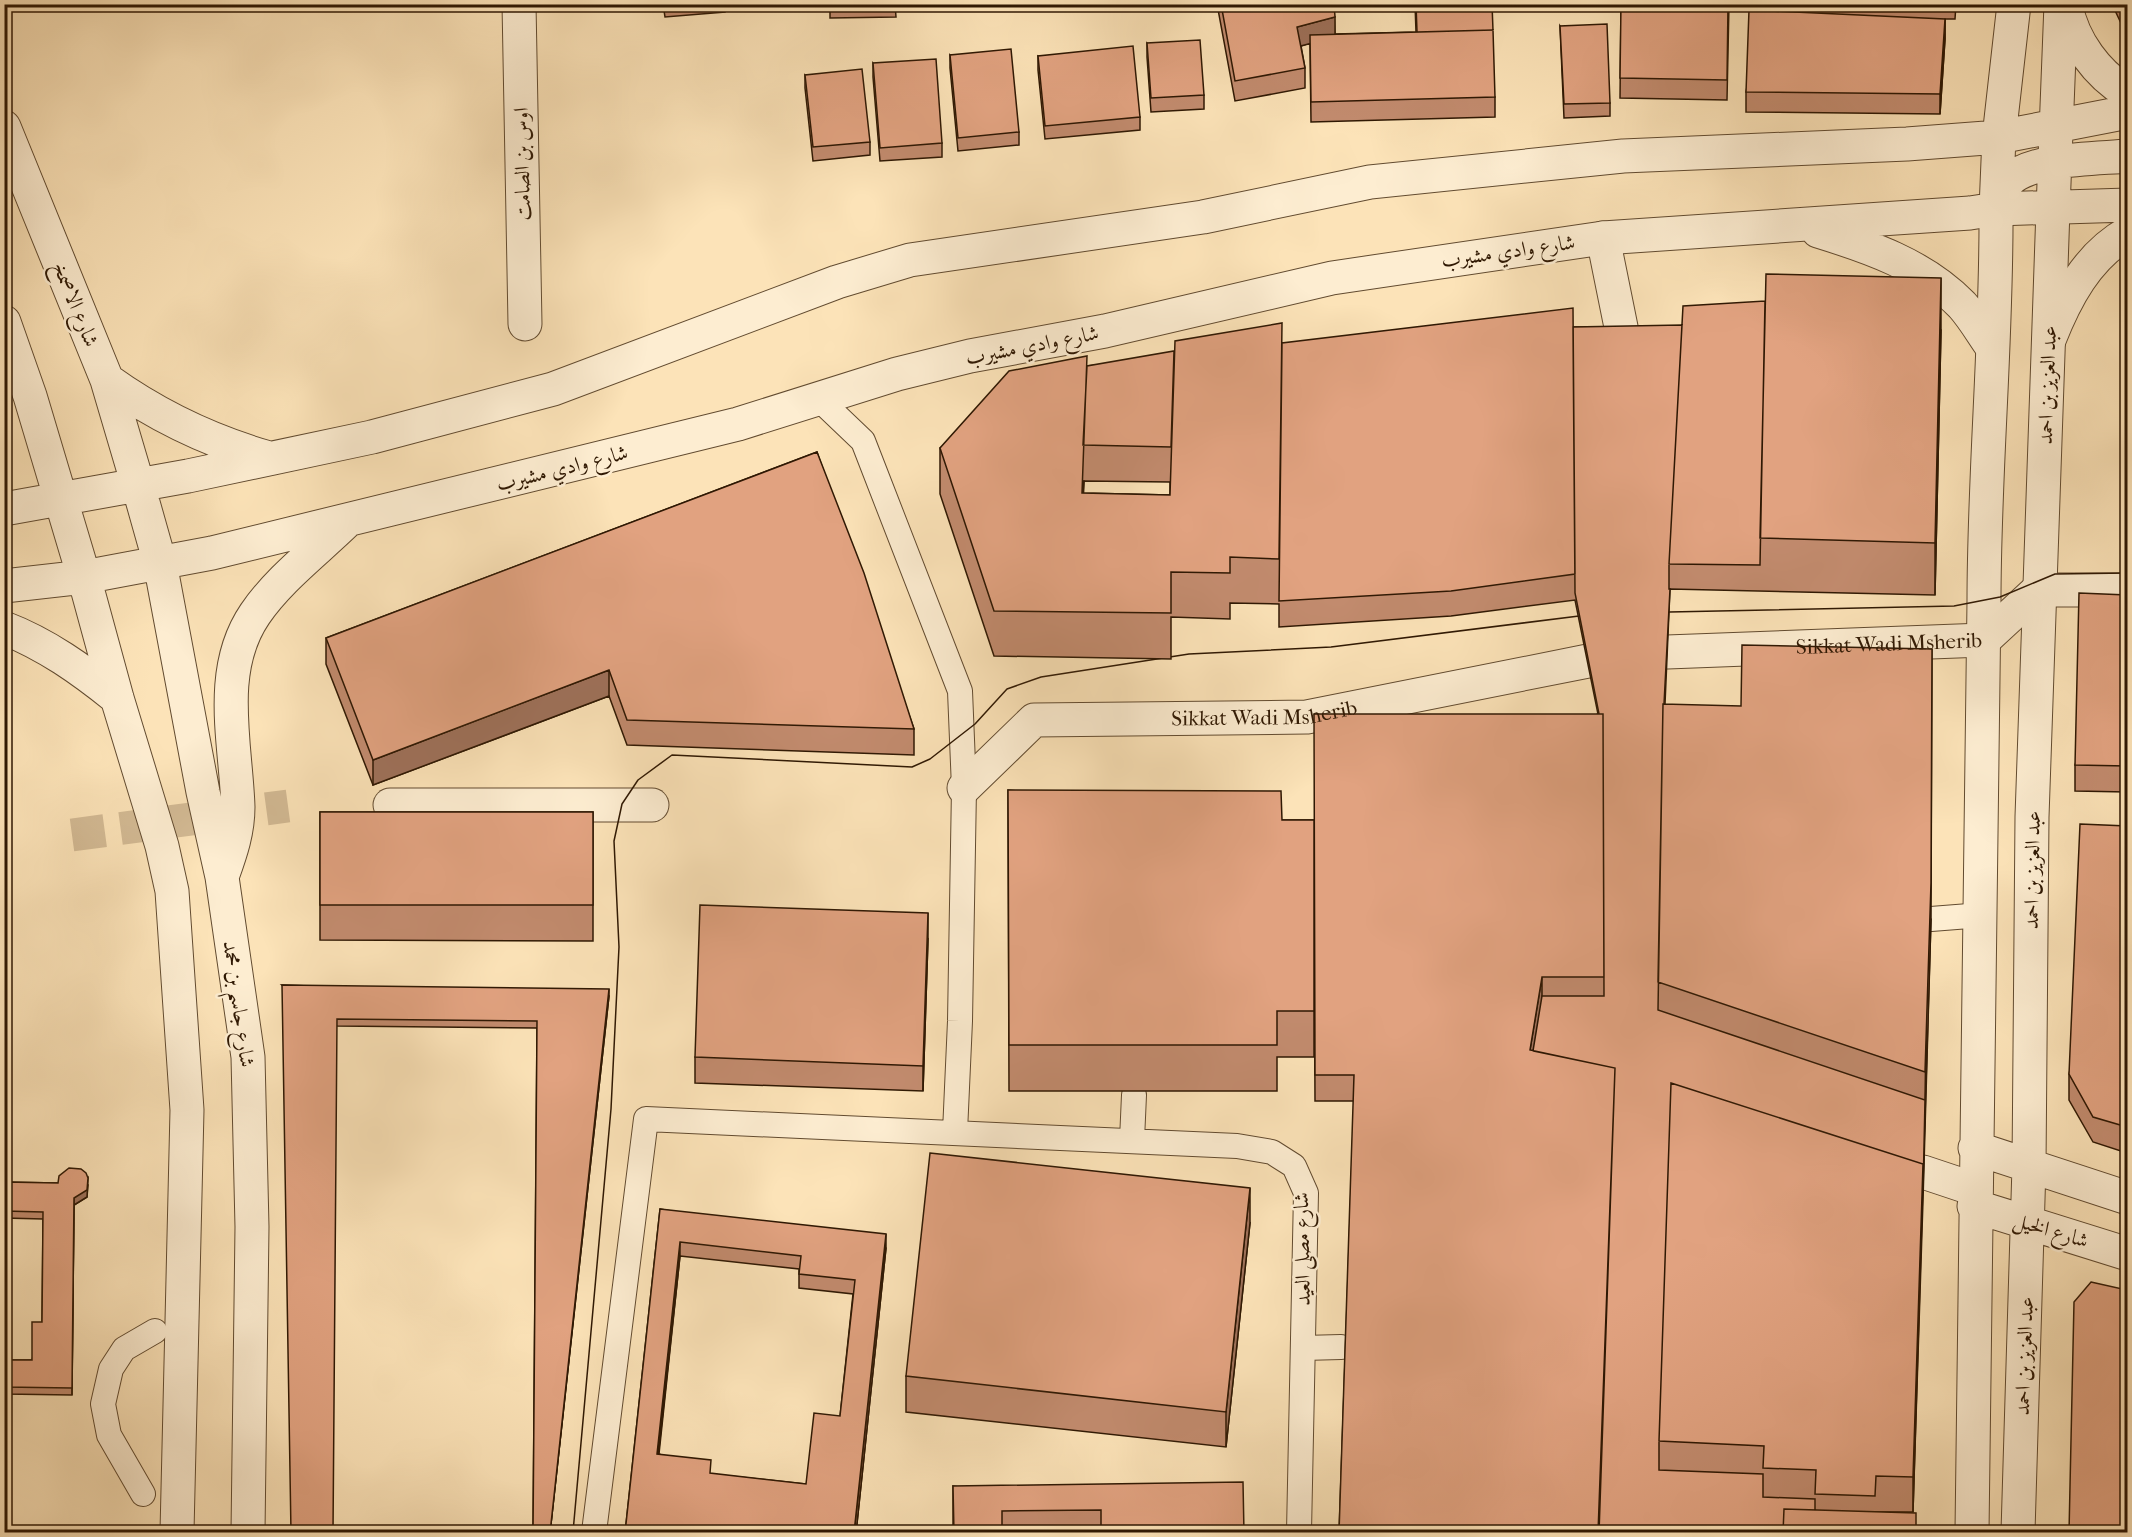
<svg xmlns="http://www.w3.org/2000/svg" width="2132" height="1537" font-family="'IM FELL French Canon',Amiri,serif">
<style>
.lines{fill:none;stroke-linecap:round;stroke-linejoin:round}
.pedestrian-tunnel{stroke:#d3ba94;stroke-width:33;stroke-dasharray:33 16;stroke-linecap:butt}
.service-casing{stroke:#624b30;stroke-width:26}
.pedestrian-casing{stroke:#624b30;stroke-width:35}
.minor-casing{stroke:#624b30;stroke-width:35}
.tertiary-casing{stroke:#624b30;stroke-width:35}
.service{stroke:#fdedd1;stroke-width:24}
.pedestrian{stroke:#fdedd1;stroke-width:33}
.minor{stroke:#fdedd1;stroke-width:33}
.tertiary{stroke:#fdedd1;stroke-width:33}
.tram{stroke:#2f1803;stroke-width:1.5}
.wall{fill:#c28b6e;stroke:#2f1803;stroke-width:1.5;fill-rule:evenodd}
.shaded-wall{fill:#9e715a;stroke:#2f1803;stroke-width:1.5}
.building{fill:#e1a280;stroke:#2f1803;stroke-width:1.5;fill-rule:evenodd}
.labels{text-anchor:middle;stroke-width:5;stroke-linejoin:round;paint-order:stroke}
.street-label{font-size:21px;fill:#2f1803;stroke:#fdedd1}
</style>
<rect width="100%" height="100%" fill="#fce3b8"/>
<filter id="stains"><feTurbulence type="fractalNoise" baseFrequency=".00333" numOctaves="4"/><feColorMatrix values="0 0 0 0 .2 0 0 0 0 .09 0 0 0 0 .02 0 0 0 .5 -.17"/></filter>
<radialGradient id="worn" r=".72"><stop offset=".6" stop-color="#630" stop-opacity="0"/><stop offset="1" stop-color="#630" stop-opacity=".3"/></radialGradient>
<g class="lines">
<!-- pedestrian-tunnel -->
<path class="pedestrian-tunnel" d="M 72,835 L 288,806"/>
<!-- service casing -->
<g class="service-casing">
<path id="service" d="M 819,399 L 863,441 L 960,691 L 964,788 L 960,1021 L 955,1132
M 1931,919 L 1982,915
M 1132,1140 L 1134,1095
M 1303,1348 L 1341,1347
M 143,1494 L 109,1435 L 103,1404 L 111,1369 L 124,1349 L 155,1331
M 594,1532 L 646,1119 L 1237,1146 L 1272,1152 L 1294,1166 L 1306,1193 L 1299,1532"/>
</g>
<!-- pedestrian casing -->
<g class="pedestrian-casing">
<g id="pedestrian">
<path d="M 1603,238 L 1622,332"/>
<path id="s1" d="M 1667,652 L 1984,640 L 2038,590 L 2128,590"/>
<path id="s2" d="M 964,788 L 1034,720 L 1307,717 L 1588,661"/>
<path d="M 390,805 L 652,805"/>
<path d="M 1923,1172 L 1974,1189"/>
</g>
</g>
<!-- minor casing -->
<g class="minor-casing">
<path id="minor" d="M 519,4 L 525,324
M 1975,1148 L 2128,1198
M 1974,1206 L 2128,1254
M 1972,1532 C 1974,1222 1982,912 1984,601 C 1984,470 1997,340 1996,209
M 2018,1532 L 2029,1166 L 2032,817 L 2053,209"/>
</g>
<!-- tertiary casing -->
<g class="tertiary-casing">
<path id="tertiary" d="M 2066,6 C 2073,42 2097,74 2128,93
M 4,127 L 107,380 L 138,485 L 160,563 L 203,792 L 222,877 L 248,1057 L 252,1227 L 248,1532
M 1997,207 C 2000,199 2001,188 2008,181 C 2032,158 2095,159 2128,156
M 1996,209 L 1999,137 L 2014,4
M 2053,209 L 2061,4
M 1818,231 C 1870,247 1923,265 1962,305 C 1973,317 1982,333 1992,347
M 4,322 L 30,396 L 84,577 L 117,698 L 162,846 L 172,891 L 187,1110 L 177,1532
M 2049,340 C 2065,299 2087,256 2128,233
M 107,380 C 157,416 209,441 269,458
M 4,509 L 188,476 L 372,437 L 553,389 L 837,282 L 910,260 L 1203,217 L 1370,182 L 1623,156 L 1907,144 L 1999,137 L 2128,112
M 4,586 L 84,577 L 212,553 L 738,424 L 897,374 L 970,356 L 1105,331 L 1332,278 L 1603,238 L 1970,213 L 1996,209 L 2128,205
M 4,628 C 46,644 82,670 117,698
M 223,874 C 231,852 238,831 238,807 C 236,744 216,671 255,614 C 278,580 315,552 345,523"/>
</g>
<!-- service -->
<use href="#service" class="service"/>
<!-- pedestrian -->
<use href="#pedestrian" class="pedestrian"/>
<!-- minor -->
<use href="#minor" class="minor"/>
<!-- tertiary -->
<use href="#tertiary" class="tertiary"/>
<!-- tram -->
<path class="tram" d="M 1669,612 L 1954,606 L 2000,597 L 2055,574 L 2128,573
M 573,1532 L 611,1109 L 619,947 L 614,841 L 622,804 L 638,780 L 672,755 L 912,767 L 930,759 L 975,724 L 1007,689 L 1041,677 L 1189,654 L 1331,647 L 1579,616"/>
</g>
<!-- wall -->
<path class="wall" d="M 663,4 L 725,4 L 725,12 L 665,17 Z
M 735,4 L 801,4 L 801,8 L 735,11 Z
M 830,4 L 895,4 L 896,17 L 830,18 Z
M 1217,4 L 1334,4 L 1335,34 L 1416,32 L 1415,4 L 1495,97 L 1495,117 L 1311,122 L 1310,43 L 1301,46 L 1305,68 L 1305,88 L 1235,101 Z
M 1621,4 L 1729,4 L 1727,100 L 1620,98 Z
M 1761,4 L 1956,4 L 1955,19 L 1945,19 L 1945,39 L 1940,114 L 1746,112 L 1746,92 L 1761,10 Z
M 2112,4 L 2127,4 L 2127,36 Z
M 1560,26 L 1610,103 L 1610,116 L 1564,118 Z
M 1147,43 L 1204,95 L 1204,109 L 1151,112 L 1147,57 Z
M 950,55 L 1019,132 L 1019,145 L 958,151 L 950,68 Z
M 1038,56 L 1140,117 L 1140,130 L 1045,139 L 1038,70 Z
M 873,63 L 942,143 L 942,157 L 880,161 L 873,77 Z
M 805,75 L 870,142 L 870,155 L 813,161 L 805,88 Z
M 1573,327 L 1941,330 L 1935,595 L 1670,589 L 1665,704 L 1931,919 L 1913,1512 L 1876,1512 L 1916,1533 L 1339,1533 L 1354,1101 L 1315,1101 L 1314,890 L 1314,1057 L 1277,1057 L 1277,1091 L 1009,1091 L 1008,790 L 1282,820 L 1314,820 L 1598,714 L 1575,600 L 1451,616 L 1279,627 L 1279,604 L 1230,603 L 1230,619 L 1171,617 L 1171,659 L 994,656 L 940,494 L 940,448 L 1087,366 L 1282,344 ZM 1084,481 L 1170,482 L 1170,495 L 1083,493 Z
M 817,452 L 914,729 L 914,755 L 627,745 L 609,696 L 373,785 L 326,664 L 326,638 Z
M 2127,595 L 2127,792 L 2075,791 L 2075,765 Z
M 320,812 L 593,812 L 593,941 L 320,940 Z
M 2127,826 L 2127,1153 L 2093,1142 L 2069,1100 L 2069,1074 Z
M 928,939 L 923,1091 L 695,1083 L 695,1057 Z
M 282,985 L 609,996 L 550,1533 L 533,1533 L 537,1028 L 337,1026 Z
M 4,1182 L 58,1183 L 88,1185 L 87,1197 L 74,1205 L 72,1395 L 4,1394 L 4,1360 L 32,1360 L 42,1322 L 43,1219 L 4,1218 Z
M 660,1209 L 886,1248 L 856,1533 L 625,1533 ZM 680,1256 L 799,1269 L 799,1288 L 853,1294 L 840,1416 L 806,1484 L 711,1474 L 659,1454 Z
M 1250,1223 L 1226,1447 L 906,1412 L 906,1376 Z
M 953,1486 L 1244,1533 L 953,1533 Z"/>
<!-- shaded-wall -->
<path class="shaded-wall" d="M 1335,17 L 1335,37 L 1297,47 L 1297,27 Z
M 1945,19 L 1945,39 L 1940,114 L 1940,94 Z
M 1941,278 L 1941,330 L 1935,595 L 1935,543 Z
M 1083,481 L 1084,481 L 1082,539 L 1082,493 Z
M 1932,649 L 1931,919 L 1923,1200 L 1925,1100 Z
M 609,670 L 609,696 L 373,785 L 373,760 Z
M 928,913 L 928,939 L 923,1091 L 923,1066 Z
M 1542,977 L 1542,1003 L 1531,1069 L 1530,1050 Z
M 609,989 L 609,996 L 550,1533 Z
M 1923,1164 L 1923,1200 L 1913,1512 L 1913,1477 Z
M 88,1178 L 87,1197 L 74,1205 L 72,1395 L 74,1198 Z
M 1250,1188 L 1250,1223 L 1226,1447 L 1226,1412 Z
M 886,1234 L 886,1248 L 856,1533 L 854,1533 Z
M 680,1242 L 680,1256 L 657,1467 L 657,1454 Z"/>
<!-- building -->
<path class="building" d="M 664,4 L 725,4 L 725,5 L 665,10 Z
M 830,4 L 895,4 L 896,10 L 830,11 Z
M 1221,4 L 1334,4 L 1335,17 L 1297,27 L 1305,68 L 1235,81 Z
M 1416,4 L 1492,4 L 1493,30 L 1417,32 Z
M 1621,4 L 1728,4 L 1727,80 L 1620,78 Z
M 1749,10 L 1945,19 L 1940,94 L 1746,92 Z
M 1607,24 L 1610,103 L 1564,104 L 1560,26 Z
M 1493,30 L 1495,97 L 1311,102 L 1310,35 Z
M 1200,40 L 1204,95 L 1151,98 L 1147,43 Z
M 1133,46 L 1140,117 L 1045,126 L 1038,56 Z
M 1011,49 L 1019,132 L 958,138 L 950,55 Z
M 936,59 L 942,143 L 880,148 L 873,63 Z
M 862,69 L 870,142 L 813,147 L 805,75 Z
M 1766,274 L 1941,278 L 1935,543 L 1760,538 Z
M 1765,301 L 1760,565 L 1669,564 L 1683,306 Z
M 1573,308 L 1575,574 L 1451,591 L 1279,601 L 1282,343 Z
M 1282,323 L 1279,559 L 1230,557 L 1230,573 L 1171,572 L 1171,613 L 994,611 L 940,448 L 1009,371 L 1087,356 L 1082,493 L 1170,495 L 1175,341 Z
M 1682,325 L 1669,564 L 1669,589 L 1670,589 L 1664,704 L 1663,704 L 1658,1010 L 1925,1100 L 1923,1193 L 1923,1164 L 1671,1083 L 1659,1441 L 1659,1470 L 1763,1474 L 1763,1497 L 1815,1499 L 1815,1510 L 1784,1509 L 1783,1533 L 1599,1533 L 1615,1068 L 1533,1051 L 1542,996 L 1604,996 L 1603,714 L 1599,714 L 1575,593 L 1573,327 Z
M 1174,351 L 1171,447 L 1083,445 L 1087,366 Z
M 817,452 L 864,573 L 914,729 L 627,720 L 609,670 L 373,760 L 326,638 Z
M 2079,593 L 2127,595 L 2127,766 L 2075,765 Z
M 1742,645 L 1932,649 L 1931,883 L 1925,1072 L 1658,982 L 1663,704 L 1741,706 Z
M 1314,714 L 1603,714 L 1604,977 L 1542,977 L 1530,1050 L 1615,1068 L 1598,1533 L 1339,1533 L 1354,1075 L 1315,1075 Z
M 1008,790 L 1281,791 L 1282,820 L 1314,820 L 1314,1011 L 1277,1011 L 1277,1045 L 1009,1045 Z
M 320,812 L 593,812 L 593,905 L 320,905 Z
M 2080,824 L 2127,826 L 2127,1127 L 2093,1117 L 2069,1074 Z
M 700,905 L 928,913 L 923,1066 L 695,1057 Z
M 282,985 L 609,989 L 550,1533 L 533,1533 L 537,1021 L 337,1019 L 333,1533 L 291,1533 Z
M 1671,1083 L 1923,1164 L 1913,1477 L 1876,1476 L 1875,1496 L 1815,1494 L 1816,1470 L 1763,1468 L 1764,1446 L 1659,1441 Z
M 930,1153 L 1250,1188 L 1226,1412 L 906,1376 Z
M 69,1168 L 81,1169 L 86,1173 L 88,1178 L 87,1190 L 74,1198 L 72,1388 L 4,1387 L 4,1360 L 32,1360 L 32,1322 L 42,1322 L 43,1212 L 4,1211 L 4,1182 L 58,1183 L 59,1176 Z
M 660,1209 L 886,1234 L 854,1533 L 625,1533 ZM 680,1242 L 801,1256 L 799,1274 L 855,1280 L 840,1416 L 814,1413 L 806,1484 L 710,1473 L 711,1460 L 657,1454 Z
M 2091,1282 L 2127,1290 L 2127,1533 L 2069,1533 L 2074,1302 Z
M 1243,1482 L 1244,1533 L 1101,1533 L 1101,1510 L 1002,1511 L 1002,1533 L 954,1533 L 953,1486 Z
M 1784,1509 L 1916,1513 L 1916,1533 L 1783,1533 Z"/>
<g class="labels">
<!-- street labels -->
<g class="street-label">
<text transform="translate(522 164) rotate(-91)" y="7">اوس بن الصامت</text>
<text transform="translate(1508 251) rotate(-8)" y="7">شارع وادي مشيرب</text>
<text transform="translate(76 304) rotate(68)" y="7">شارع الاصمخ</text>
<text transform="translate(1032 345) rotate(-11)" y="7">شارع وادي مشيرب</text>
<text transform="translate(2047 385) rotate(-88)" y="7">عبد العزيز بن احمد</text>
<text transform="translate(562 468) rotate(-14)" y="7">شارع وادي مشيرب</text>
<text dy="7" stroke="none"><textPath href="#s1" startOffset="222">Sikkat Wadi Msherib</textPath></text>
<text dy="7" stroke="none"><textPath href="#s2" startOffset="328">Sikkat Wadi Msherib</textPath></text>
<text transform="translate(2032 870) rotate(-89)" y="7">عبد العزيز بن احمد</text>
<text transform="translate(239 1004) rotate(82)" y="7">شارع جاسم بن محمد</text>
<text transform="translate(2051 1230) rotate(17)" y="7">شارع الخيل</text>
<text transform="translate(1302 1249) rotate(-91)" y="7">شارع مصلى العيد</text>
<text transform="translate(2024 1356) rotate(-88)" y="7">عبد العزيز بن احمد</text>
</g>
</g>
<!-- margin -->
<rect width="2132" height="1537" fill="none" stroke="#fce3b8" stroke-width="24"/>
<rect x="6" y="6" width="2120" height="1525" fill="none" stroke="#2f1803" stroke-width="3"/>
<rect x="12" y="12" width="2108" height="1513" fill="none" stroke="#2f1803" stroke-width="1.5"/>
<rect width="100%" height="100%" filter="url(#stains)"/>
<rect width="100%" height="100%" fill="url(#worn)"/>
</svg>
